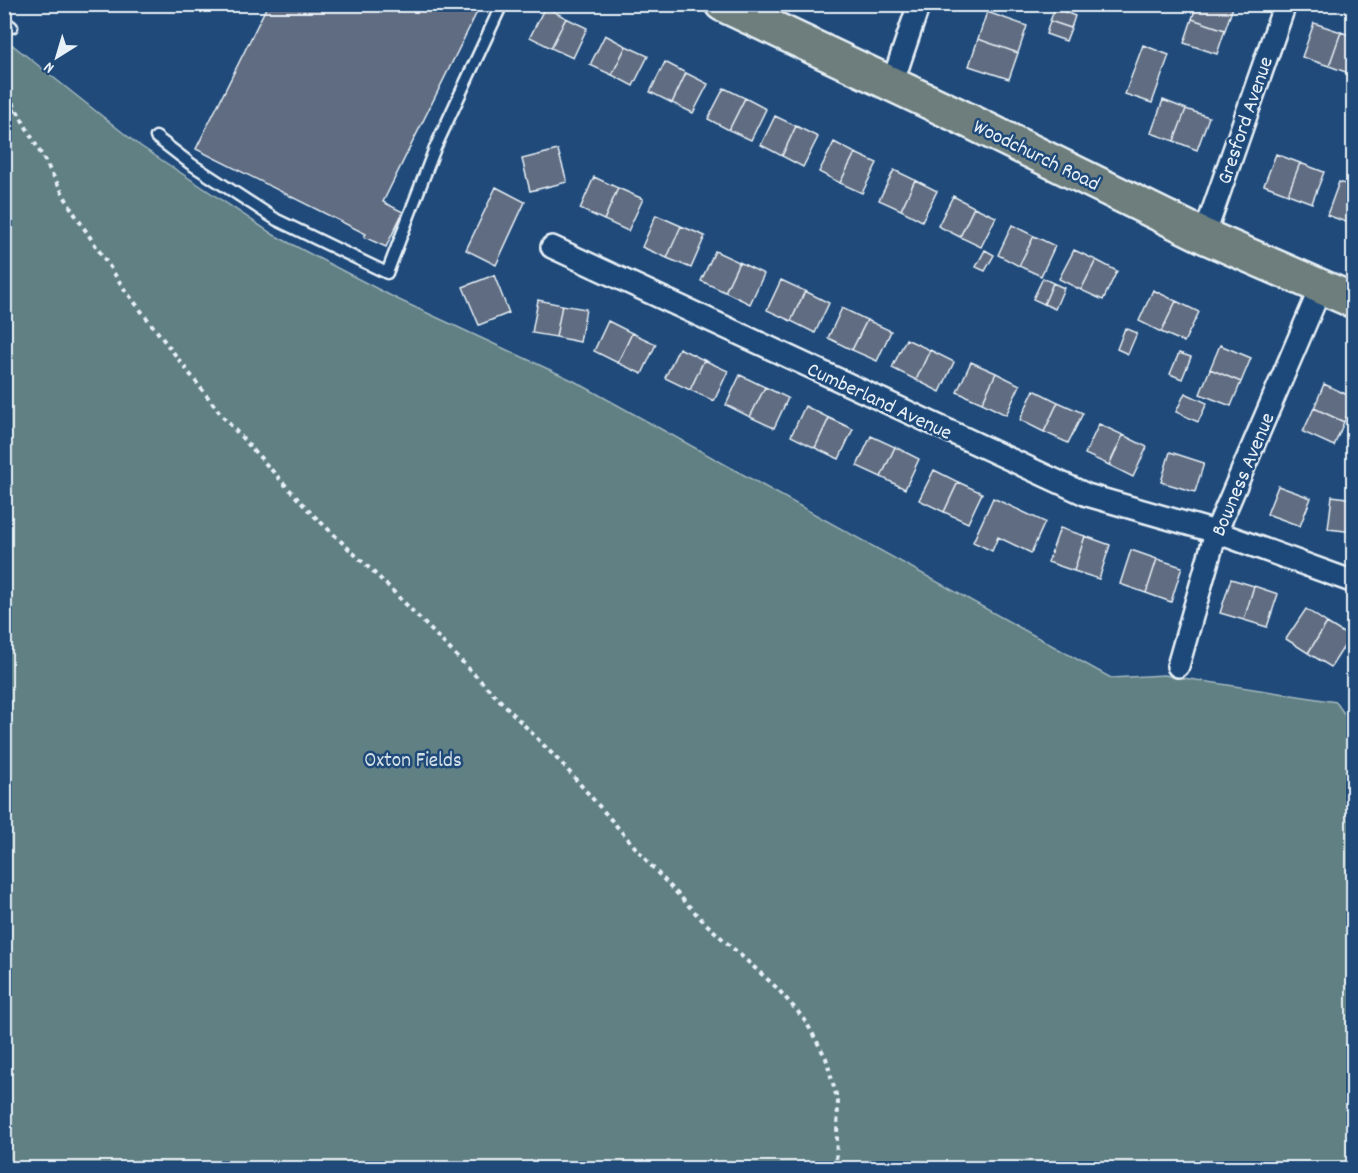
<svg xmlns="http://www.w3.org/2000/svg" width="1358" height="1173" font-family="Dekko,sans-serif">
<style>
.green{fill:#608084;stroke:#a4b8be;stroke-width:1.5}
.building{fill:#616c81;stroke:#e8f1f8;stroke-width:1.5}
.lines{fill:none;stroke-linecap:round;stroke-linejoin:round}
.lane-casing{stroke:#e8f1f8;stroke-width:15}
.street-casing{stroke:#e8f1f8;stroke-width:26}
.highway-casing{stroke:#e8f1f8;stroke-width:38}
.path{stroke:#e8f1f8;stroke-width:4;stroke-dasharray:4.5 4.5;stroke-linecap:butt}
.lane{stroke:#1f4a7a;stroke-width:10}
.street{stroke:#1f4a7a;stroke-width:21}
.highway{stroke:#6d7e7c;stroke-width:33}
.labels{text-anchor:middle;stroke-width:5;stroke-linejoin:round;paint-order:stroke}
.street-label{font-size:21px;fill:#e8f1f8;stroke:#1f4a7a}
.park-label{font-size:21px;fill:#d4e0e7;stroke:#1f4a7a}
</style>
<rect width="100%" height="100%" fill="#1f4a7a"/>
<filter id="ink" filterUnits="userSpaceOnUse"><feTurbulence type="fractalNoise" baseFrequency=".0167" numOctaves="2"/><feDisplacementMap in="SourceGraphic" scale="12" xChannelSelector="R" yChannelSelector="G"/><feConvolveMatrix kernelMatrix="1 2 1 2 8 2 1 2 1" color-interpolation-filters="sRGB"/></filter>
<g filter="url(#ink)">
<!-- green -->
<path class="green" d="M 5,39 L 136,143 L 274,235 L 397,299 L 574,381 L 1111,678 L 1164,675 L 1336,702 L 1354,728 L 1353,1168 L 5,1168 Z"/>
<!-- building -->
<path class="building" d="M 268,4 L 481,4 L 383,202 L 403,212 L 386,247 L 364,237 L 366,234 L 196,149 Z
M 1197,4 L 1225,4 L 1233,7 L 1225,30 L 1192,19 Z
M 545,7 L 566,18 L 551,48 L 530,37 Z
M 1055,8 L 1075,16 L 1071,28 L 1050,21 Z
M 987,12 L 1027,26 L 1018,53 L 978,39 Z
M 566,18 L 587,28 L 573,58 L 551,48 Z
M 1192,19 L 1225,30 L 1217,54 L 1184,43 Z
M 1050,21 L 1071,28 L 1066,41 L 1046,34 Z
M 1314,23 L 1341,32 L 1329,66 L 1302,57 Z
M 1341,32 L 1354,37 L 1354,75 L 1329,66 Z
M 605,35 L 626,46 L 612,75 L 590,65 Z
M 978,39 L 1018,53 L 1009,79 L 969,66 Z
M 1143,45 L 1169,55 L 1152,103 L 1125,94 Z
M 626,46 L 648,56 L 633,86 L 612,75 Z
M 665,62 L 686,73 L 672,103 L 650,92 Z
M 686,73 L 708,84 L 693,113 L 672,103 Z
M 724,88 L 745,98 L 729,130 L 708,119 Z
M 745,98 L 766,109 L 751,140 L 729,130 Z
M 1163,100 L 1186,109 L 1174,141 L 1151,133 Z
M 1186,109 L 1209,117 L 1197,150 L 1174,141 Z
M 775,116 L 796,126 L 782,156 L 761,145 Z
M 796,126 L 818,137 L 803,167 L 782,156 Z
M 834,142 L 855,153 L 840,183 L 819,172 Z
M 558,150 L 567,182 L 530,191 L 522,159 Z
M 855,153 L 877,163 L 862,193 L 840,183 Z
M 1276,154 L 1300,163 L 1288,194 L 1264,185 Z
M 1300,163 L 1324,172 L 1312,203 L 1288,194 Z
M 894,170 L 915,180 L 901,210 L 879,200 Z
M 594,177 L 618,188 L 604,220 L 580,209 Z
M 915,180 L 937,191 L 922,221 L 901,210 Z
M 1339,182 L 1354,187 L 1354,211 L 1349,223 L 1327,215 Z
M 496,187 L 525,202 L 496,265 L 466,250 Z
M 618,188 L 643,199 L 628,231 L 604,220 Z
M 953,196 L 974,207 L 960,237 L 938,226 Z
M 974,207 L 996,217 L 981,247 L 960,237 Z
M 656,215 L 681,226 L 667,258 L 642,247 Z
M 1012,225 L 1034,236 L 1019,266 L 998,255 Z
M 681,226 L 705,236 L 691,268 L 667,258 Z
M 1034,236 L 1055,246 L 1041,276 L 1019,266 Z
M 985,250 L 994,255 L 985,271 L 976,267 Z
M 1074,250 L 1096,260 L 1081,290 L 1059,279 Z
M 715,251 L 739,262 L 725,292 L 701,281 Z
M 1096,260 L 1117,271 L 1103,300 L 1081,290 Z
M 739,262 L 764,274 L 750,304 L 725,292 Z
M 494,275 L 509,313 L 479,325 L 463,287 Z
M 1043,278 L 1053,283 L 1044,304 L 1033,299 Z
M 781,280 L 805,291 L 791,321 L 767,310 Z
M 1053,283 L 1064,288 L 1055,309 L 1044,304 Z
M 1153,290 L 1176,301 L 1161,332 L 1139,321 Z
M 805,291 L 829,303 L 815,333 L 791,321 Z
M 538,300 L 562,305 L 556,337 L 532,333 Z
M 1176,301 L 1199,312 L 1184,342 L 1161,332 Z
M 562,305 L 586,309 L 580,342 L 556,337 Z
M 842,308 L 867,320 L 852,350 L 828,338 Z
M 867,320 L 891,331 L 877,361 L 852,350 Z
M 608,321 L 632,333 L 618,363 L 594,351 Z
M 1125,328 L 1137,333 L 1128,354 L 1117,349 Z
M 632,333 L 656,344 L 642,374 L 618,363 Z
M 906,339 L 930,350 L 916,380 L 892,368 Z
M 1220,345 L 1251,358 L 1241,382 L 1210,369 Z
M 679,348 L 704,360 L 690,390 L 665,378 Z
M 930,350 L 954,362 L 940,392 L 916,380 Z
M 1179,353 L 1191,357 L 1182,379 L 1170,374 Z
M 704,360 L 728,371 L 714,401 L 690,390 Z
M 971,362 L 996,373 L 982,403 L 957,392 Z
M 1210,369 L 1241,382 L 1231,406 L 1200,394 Z
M 996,373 L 1020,385 L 1006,415 L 982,403 Z
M 740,375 L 765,387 L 750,417 L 726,405 Z
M 1324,384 L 1354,398 L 1344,422 L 1314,408 Z
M 765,387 L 788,398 L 774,428 L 750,417 Z
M 1034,390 L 1058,402 L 1044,432 L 1020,420 Z
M 1185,393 L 1207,403 L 1198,422 L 1176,412 Z
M 1058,402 L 1083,413 L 1068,443 L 1044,432 Z
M 805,406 L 829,418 L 815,448 L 791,436 Z
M 1314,408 L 1344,422 L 1334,446 L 1303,432 Z
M 829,418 L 853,429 L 839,459 L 815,448 Z
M 1099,424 L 1123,435 L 1109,465 L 1085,454 Z
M 1123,435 L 1147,447 L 1133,477 L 1109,465 Z
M 871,436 L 895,447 L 881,477 L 857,466 Z
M 895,447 L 919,459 L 905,489 L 881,477 Z
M 1170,452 L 1204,463 L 1195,492 L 1161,482 Z
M 934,470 L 958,482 L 944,512 L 919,500 Z
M 958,482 L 982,493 L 968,523 L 944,512 Z
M 1278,486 L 1311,498 L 1300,526 L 1267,514 Z
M 1332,496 L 1354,499 L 1354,532 L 1328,529 Z
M 993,498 L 1045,522 L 1031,553 L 998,537 L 992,551 L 973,542 Z
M 1060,528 L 1085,536 L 1074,571 L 1048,562 Z
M 1085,536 L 1110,545 L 1099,579 L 1074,571 Z
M 1131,550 L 1157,559 L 1146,593 L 1120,584 Z
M 1157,559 L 1182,567 L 1171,602 L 1146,593 Z
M 1231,579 L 1254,586 L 1244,620 L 1220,613 Z
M 1254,586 L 1278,594 L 1267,627 L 1244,620 Z
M 1306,609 L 1327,623 L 1308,653 L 1286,639 Z
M 1327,623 L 1350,637 L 1331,667 L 1308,653 Z"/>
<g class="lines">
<!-- lane casing -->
<g class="lane-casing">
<path id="lane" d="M 4,21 L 12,27
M 156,137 L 191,164 L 277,220 L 387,273 L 435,148 L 502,4"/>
</g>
<!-- street casing -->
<g class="street-casing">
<path id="street" d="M 892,84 L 919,4
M 1204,236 L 1285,4
M 552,247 L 1087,495 L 1216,532 L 1354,582
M 1178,666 L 1216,532 L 1321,287"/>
</g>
<!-- highway casing -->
<g class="highway-casing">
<path id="highway" d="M 722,4 L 955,114 L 1204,236 L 1354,301"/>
</g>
<!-- path -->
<path class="path" d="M 4,87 L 72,210 L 125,290 L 224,418 L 309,511 L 388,586 L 565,767 L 655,870 L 705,923 L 777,988 L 805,1020 L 826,1058 L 838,1102 L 836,1168
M 4,113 L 16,110"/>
<!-- lane -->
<use href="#lane" class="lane"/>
<!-- street -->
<use href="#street" class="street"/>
<!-- highway -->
<use href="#highway" class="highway"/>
</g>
</g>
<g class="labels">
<!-- street labels -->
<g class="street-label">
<text transform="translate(1244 120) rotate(-71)" y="7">Gresford Avenue</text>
<text transform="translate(1037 154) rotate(26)" y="7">Woodchurch Road</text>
<text transform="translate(880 400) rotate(25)" y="7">Cumberland Avenue</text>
<text transform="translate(1242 474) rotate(-67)" y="7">Bowness Avenue</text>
</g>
<!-- park labels -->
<g class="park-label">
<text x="413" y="766">Oxton Fields</text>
</g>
</g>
<!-- margin -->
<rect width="1358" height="1173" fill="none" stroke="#1f4a7a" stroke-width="24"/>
<rect x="12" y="12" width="1334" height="1149" fill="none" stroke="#e8f1f8" stroke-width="2" filter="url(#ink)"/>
<!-- north arrow -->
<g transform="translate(57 57) rotate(217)" stroke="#1f4a7a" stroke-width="4.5" paint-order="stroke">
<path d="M0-4.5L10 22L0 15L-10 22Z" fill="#e8f1f8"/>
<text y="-9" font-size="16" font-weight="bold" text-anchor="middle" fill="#e8f1f8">N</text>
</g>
</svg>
